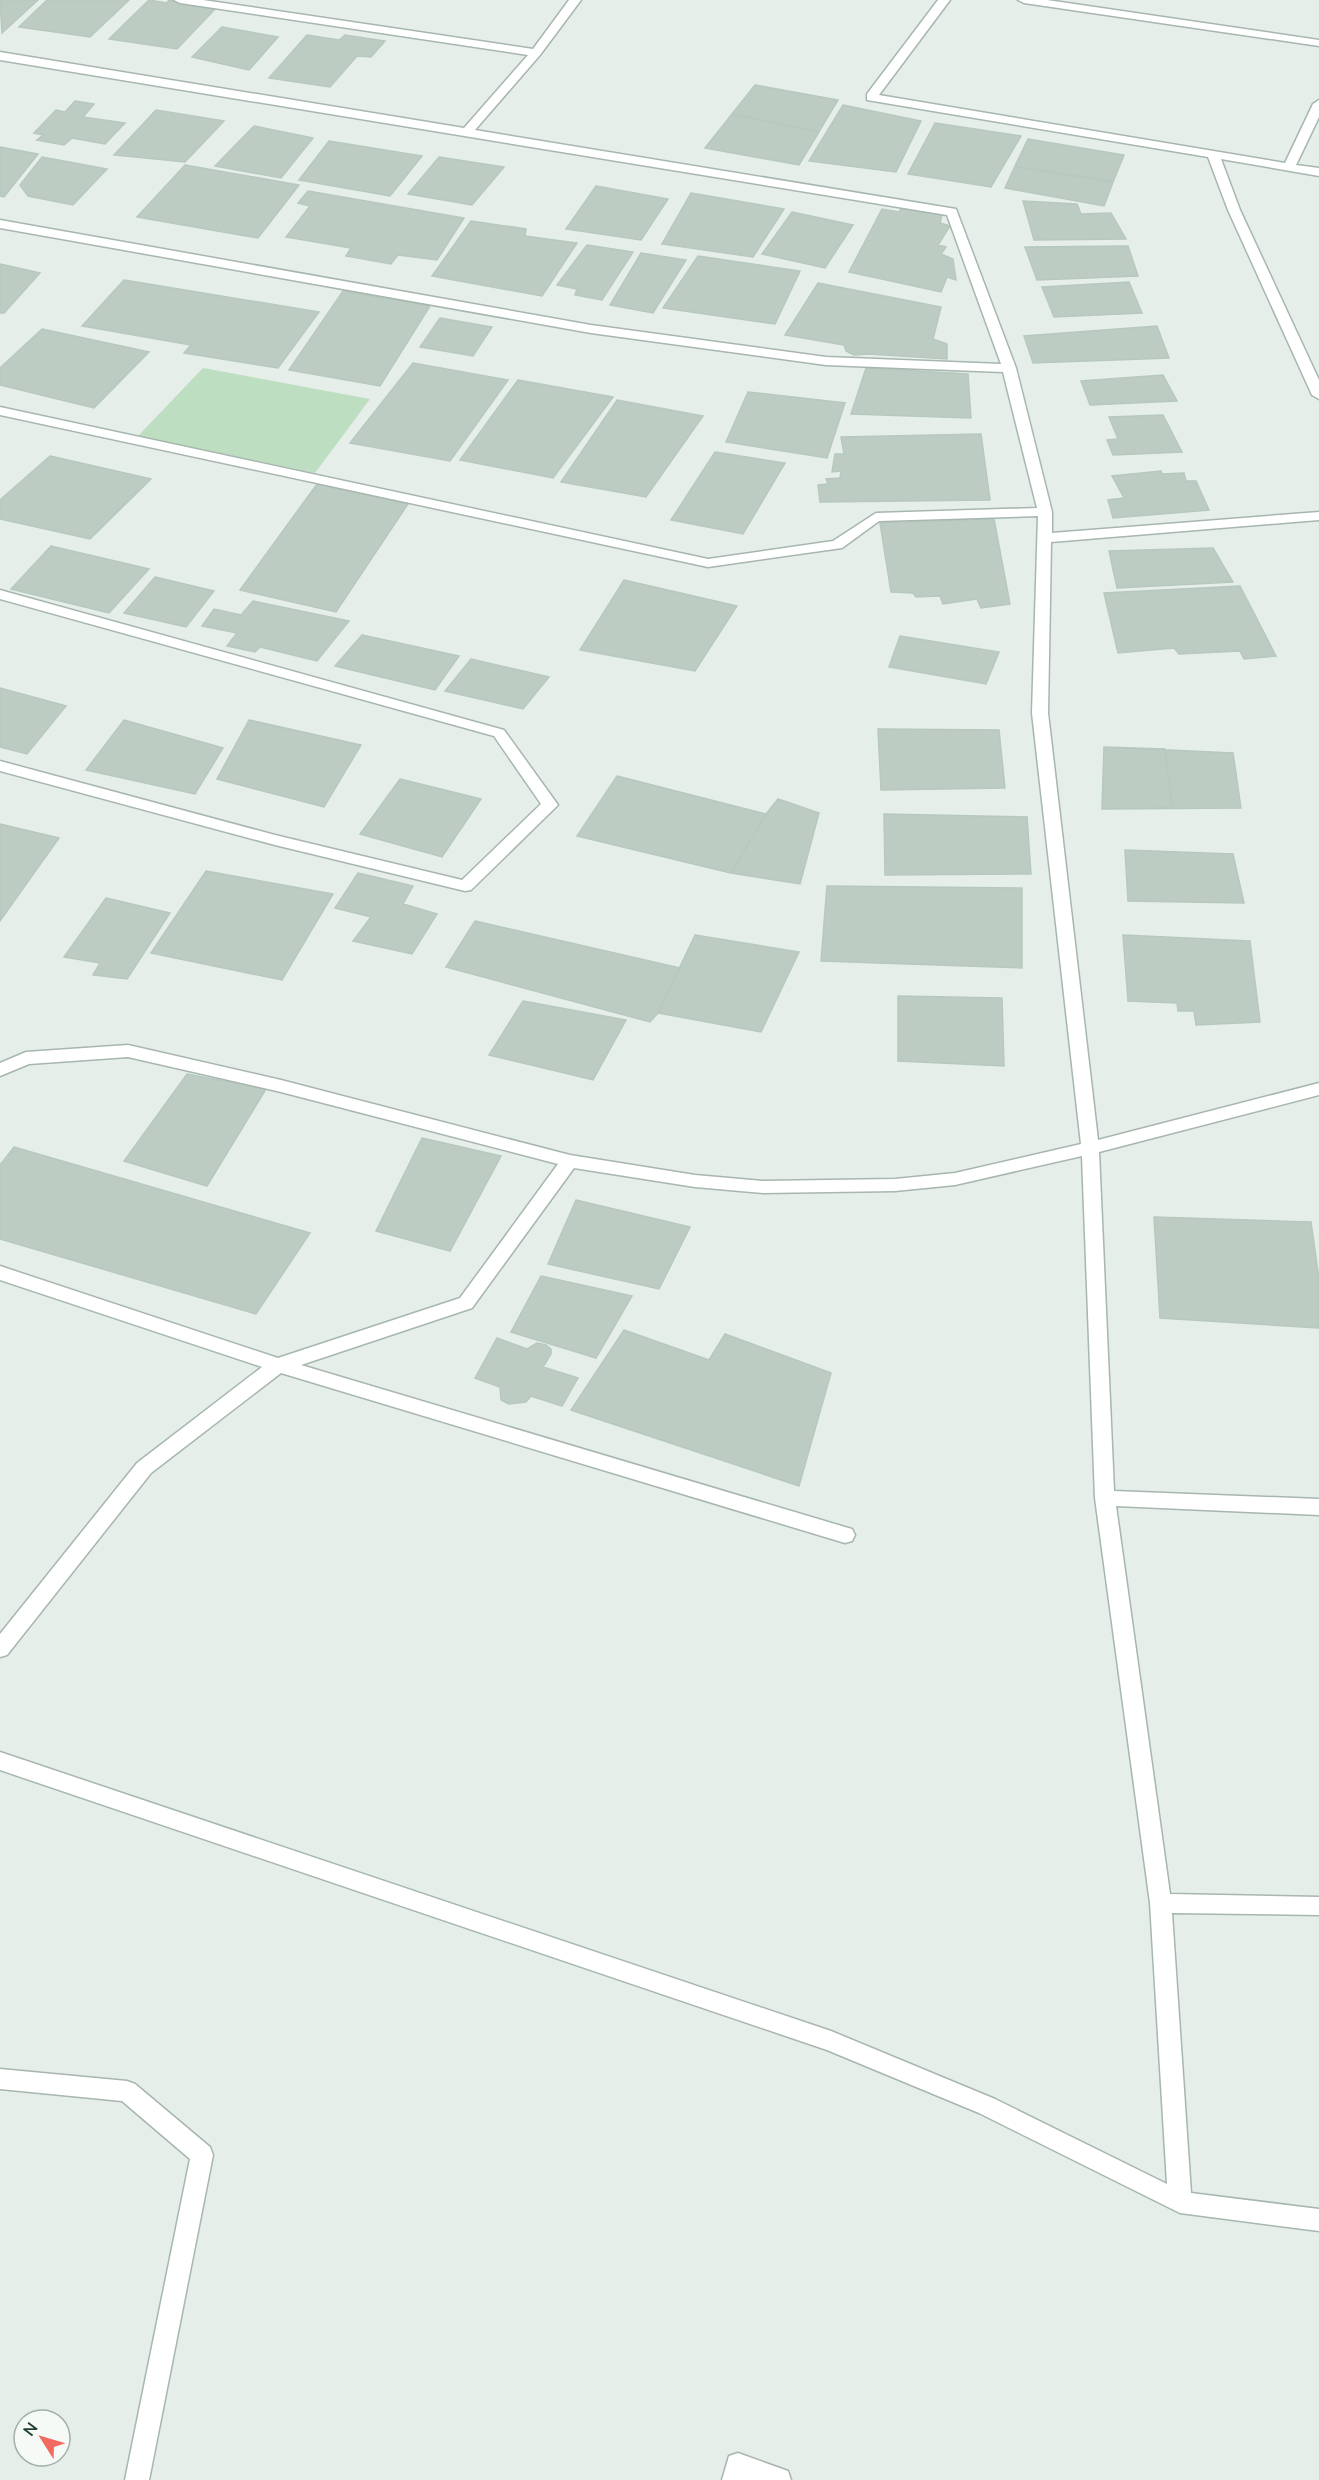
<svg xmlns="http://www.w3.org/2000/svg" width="1319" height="2480" font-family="'Nunito Sans',sans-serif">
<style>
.green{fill:#bedec1}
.building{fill:#bdccc3;stroke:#b7c8be;stroke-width:1.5}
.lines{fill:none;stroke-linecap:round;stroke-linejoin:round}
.minor-casing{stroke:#a7b6ae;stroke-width:3}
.minor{fill:#fff;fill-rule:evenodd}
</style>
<rect width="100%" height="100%" fill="#e5eee8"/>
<!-- green -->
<path class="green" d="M 203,368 L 370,399 L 315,473 L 138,436 Z"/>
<!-- building -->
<path class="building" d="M 0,0 L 38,0 L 2,33 Z
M 47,0 L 129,0 L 90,37 L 19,27 Z
M 149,0 L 167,3 L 169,0 L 216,8 L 177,49 L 109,39 Z
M 222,27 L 278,37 L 249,70 L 192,57 Z
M 307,35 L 339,40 L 345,35 L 385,41 L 371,57 L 357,56 L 330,87 L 269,78 Z
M 755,85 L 838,100 L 799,165 L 705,148 Z
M 75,101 L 94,104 L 83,117 L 125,123 L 105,144 L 72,138 L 64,145 L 37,140 L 43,135 L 34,133 L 56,110 L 65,112 Z
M 843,105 L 921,121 L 896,172 L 809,161 Z
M 156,110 L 224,121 L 185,162 L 114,155 Z
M 732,114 L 819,132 L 799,165 L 705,148 Z
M 935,123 L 1021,136 L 991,187 L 908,174 Z
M 254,126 L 313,138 L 281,178 L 215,166 Z
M 1028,139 L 1124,155 L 1113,182 L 1015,166 Z
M 329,141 L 422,156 L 390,196 L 299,180 Z
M 0,147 L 38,154 L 4,197 L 0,196 Z
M 42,157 L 107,169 L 73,205 L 28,196 L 20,185 Z
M 439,157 L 504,167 L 472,205 L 408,194 Z
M 185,165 L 299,185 L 258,238 L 137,217 Z
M 1015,166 L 1113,182 L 1104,206 L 1005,188 Z
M 596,186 L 668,199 L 641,240 L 566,229 Z
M 308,191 L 464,218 L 437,260 L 398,255 L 391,264 L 346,256 L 351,248 L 286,237 L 310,206 L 298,203 Z
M 691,193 L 784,209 L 753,257 L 662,244 Z
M 1023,201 L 1077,204 L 1081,214 L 1111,213 L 1126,239 L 1034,240 Z
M 902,207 L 942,215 L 940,223 L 950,226 L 938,245 L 946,247 L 941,254 L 953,259 L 956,280 L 947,277 L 941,292 L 849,272 L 882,209 L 899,212 Z
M 792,212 L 853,225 L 825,268 L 762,254 Z
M 471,221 L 526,229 L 525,236 L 577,243 L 542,296 L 432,276 Z
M 587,245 L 633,252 L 602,300 L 575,295 L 577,289 L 557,285 Z
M 1128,246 L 1138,276 L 1037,280 L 1025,247 Z
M 641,253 L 686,260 L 653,313 L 610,305 Z
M 698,256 L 800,271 L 775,324 L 663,308 Z
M 0,264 L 40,273 L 4,313 L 0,313 Z
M 124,280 L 319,312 L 278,368 L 184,353 L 191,345 L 82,326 Z
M 1129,282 L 1142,313 L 1054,317 L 1042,287 Z
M 818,283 L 941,307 L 933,339 L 947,344 L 947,359 L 869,354 L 854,355 L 846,351 L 844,345 L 785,335 Z
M 343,291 L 430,306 L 380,386 L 289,370 Z
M 440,318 L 492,327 L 473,356 L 420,347 Z
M 1157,326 L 1169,358 L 1033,363 L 1024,336 Z
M 42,329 L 149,352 L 94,408 L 0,385 L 0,368 Z
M 413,363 L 508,380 L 450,461 L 350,443 Z
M 866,368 L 968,374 L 971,418 L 851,414 Z
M 1163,375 L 1177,401 L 1090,405 L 1081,381 Z
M 518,380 L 613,397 L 553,478 L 460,460 Z
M 748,392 L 845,403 L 827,458 L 726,442 Z
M 617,400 L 703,416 L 646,497 L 561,482 Z
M 1163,415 L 1182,452 L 1113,455 L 1107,440 L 1118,439 L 1109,417 Z
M 981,434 L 990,500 L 820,502 L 818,485 L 828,484 L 826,479 L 840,478 L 841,471 L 832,472 L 835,454 L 844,454 L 841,437 Z
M 715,452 L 785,463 L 743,534 L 671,520 Z
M 50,456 L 151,479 L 90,539 L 0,519 L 0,500 Z
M 1161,471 L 1162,474 L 1184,473 L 1186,481 L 1196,481 L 1209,510 L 1113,518 L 1108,500 L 1124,498 L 1112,476 Z
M 317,484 L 408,504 L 336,612 L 240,590 Z
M 994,519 L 1010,604 L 981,608 L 977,599 L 943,604 L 940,596 L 916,597 L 913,593 L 891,592 L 880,523 Z
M 51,546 L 149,569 L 109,613 L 11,589 Z
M 1213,548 L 1233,582 L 1117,588 L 1109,551 Z
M 155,577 L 214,591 L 186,627 L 124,613 Z
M 624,580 L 737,606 L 695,671 L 580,650 Z
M 1240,586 L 1276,656 L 1244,659 L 1240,651 L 1179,654 L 1174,648 L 1118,653 L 1104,593 Z
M 253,601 L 349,621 L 317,661 L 260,647 L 255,652 L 227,646 L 237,633 L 202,626 L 214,609 L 241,615 Z
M 362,635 L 459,656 L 435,690 L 335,666 Z
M 900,636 L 999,652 L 986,684 L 889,667 Z
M 471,659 L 549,677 L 523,709 L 445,691 Z
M 0,688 L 66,706 L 27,754 L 0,747 Z
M 124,720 L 223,748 L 195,794 L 86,770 Z
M 249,720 L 361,745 L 324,807 L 217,779 Z
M 878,729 L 999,730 L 1005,788 L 881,790 Z
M 1104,747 L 1233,753 L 1241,808 L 1102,809 Z
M 1104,747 L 1165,749 L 1172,808 L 1102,809 Z
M 617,776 L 766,814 L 778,799 L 819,813 L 800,884 L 731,873 L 577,836 Z
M 400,779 L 481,799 L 442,857 L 360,834 Z
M 778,799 L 819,813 L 800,884 L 731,873 L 766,814 Z
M 884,814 L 1027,817 L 1031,874 L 885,875 Z
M 0,824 L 59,838 L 0,921 Z
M 1125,850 L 1233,854 L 1244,903 L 1128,901 Z
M 206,871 L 333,894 L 282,980 L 151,953 Z
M 358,873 L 413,886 L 403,904 L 437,914 L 412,954 L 353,941 L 371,917 L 335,908 Z
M 827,886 L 1022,888 L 1022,968 L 821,961 Z
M 106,898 L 170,913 L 127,979 L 93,975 L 100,963 L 64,957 Z
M 475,921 L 680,968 L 658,1013 L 650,1022 L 446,967 Z
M 695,935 L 799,952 L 761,1032 L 658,1013 Z
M 1123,935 L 1250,941 L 1260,1022 L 1196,1025 L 1194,1011 L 1178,1011 L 1177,1003 L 1128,1001 Z
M 898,996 L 1002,998 L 1004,1066 L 898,1061 Z
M 523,1001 L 626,1020 L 593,1080 L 489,1055 Z
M 187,1074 L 266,1089 L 207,1186 L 124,1161 Z
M 422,1138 L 501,1156 L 450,1251 L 376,1231 Z
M 14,1147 L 310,1233 L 256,1314 L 0,1239 L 0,1165 Z
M 576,1200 L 690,1227 L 659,1289 L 548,1264 Z
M 1154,1217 L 1311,1222 L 1319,1279 L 1319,1328 L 1160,1318 Z
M 541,1276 L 632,1296 L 596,1358 L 511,1332 Z
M 624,1330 L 709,1360 L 725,1334 L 831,1373 L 799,1486 L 571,1410 Z
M 497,1338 L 527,1349 L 537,1343 L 546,1345 L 551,1349 L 551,1354 L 543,1367 L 578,1378 L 562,1406 L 531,1396 L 526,1402 L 509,1404 L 501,1400 L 500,1387 L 475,1378 Z"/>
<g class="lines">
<!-- minor casing -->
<g class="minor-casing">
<path id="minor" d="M 174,0 L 203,0 L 533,49 L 569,0 L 581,0 L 540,55 L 475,130 L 956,209 L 1016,368 L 1052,512 L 1052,533 L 1319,512 L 1319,520 L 1051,542 L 1048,713 L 1098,1140 L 1319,1083 L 1319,1095 L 1099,1152 L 1114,1491 L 1319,1499 L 1319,1515 L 1116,1506 L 1170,1894 L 1319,1897 L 1319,1915 L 1172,1913 L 1191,2193 L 1319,2209 L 1319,2231 L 1180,2213 L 979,2113 L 827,2050 L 0,1770 L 0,1752 L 831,2031 L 995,2099 L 1167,2184 L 1150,1903 L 1095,1498 L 1082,1156 L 955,1185 L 895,1191 L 763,1193 L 695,1187 L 574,1168 L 472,1308 L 301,1365 L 845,1527 L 852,1529 L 855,1535 L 852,1541 L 845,1543 L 281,1373 L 151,1473 L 7,1655 L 0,1657 L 0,1634 L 137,1463 L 262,1367 L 0,1280 L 0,1266 L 278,1358 L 460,1298 L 558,1164 L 281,1092 L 128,1057 L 29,1064 L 0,1076 L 0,1063 L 26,1052 L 128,1045 L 281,1080 L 570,1155 L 695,1175 L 763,1181 L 895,1179 L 955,1173 L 1081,1144 L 1032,713 L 1038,516 L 879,521 L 842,548 L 708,567 L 0,415 L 0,407 L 708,559 L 833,541 L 876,513 L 1037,508 L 1003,372 L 826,365 L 591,333 L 0,228 L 0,220 L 591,325 L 826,357 L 1001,364 L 947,215 L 0,60 L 0,52 L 464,128 L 528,55 L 180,3 Z
M 938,0 L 950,0 L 879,95 L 1285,163 L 1313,104 L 1319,100 L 1319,117 L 1296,165 L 1319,168 L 1319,176 L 1221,159 L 1240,210 L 1319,380 L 1319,399 L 1312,395 L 1228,210 L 1208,157 L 867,100 L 867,94 Z
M 1018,0 L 1047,0 L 1319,40 L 1319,46 L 1024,3 Z
M 0,590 L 504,730 L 558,805 L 471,890 L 465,891 L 275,845 L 0,771 L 0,761 L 275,835 L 462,880 L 541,804 L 494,736 L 0,599 Z
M 0,2069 L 127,2081 L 135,2084 L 210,2147 L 213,2155 L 149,2480 L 125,2480 L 190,2159 L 122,2101 L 0,2089 Z
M 738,2453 L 788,2471 L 791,2480 L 722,2480 L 729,2456 Z"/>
</g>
<!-- minor -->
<use href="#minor" class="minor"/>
</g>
<!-- north arrow -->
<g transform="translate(42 2438) rotate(307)"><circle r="28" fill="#f5faf7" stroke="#a1b0a9" stroke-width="1.5"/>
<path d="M0-4.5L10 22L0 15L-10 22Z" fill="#f16b60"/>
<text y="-9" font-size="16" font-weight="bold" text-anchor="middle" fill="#244033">N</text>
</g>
</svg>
